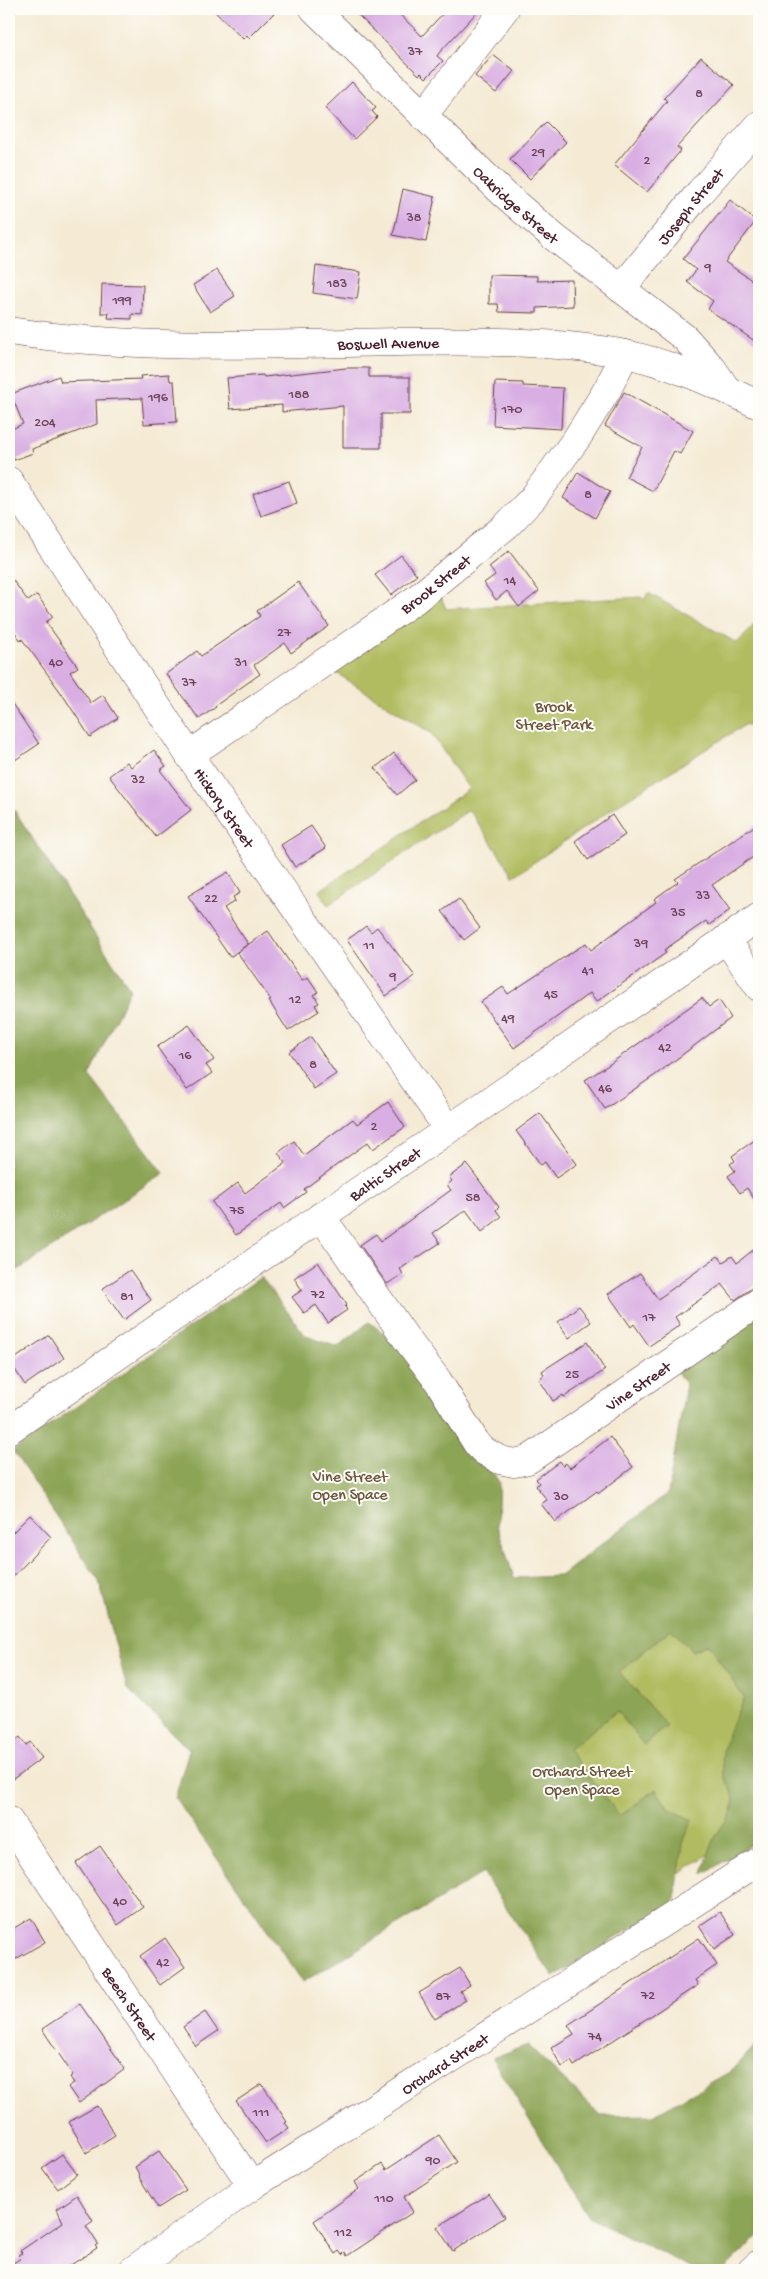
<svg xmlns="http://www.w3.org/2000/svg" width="768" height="2279" font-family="'Gochi Hand',sans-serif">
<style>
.green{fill:#b0bc5e;stroke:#7d6e44}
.forest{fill:#8ca455;stroke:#6b6240}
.building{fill:#d9aee3}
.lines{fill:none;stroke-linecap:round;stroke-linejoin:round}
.minor-casing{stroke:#643e44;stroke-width:29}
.minor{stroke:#fff;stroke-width:28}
.labels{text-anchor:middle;stroke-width:4;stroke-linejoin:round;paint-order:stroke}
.number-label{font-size:14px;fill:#6e4359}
.street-label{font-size:16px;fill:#4a1f2b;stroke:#fdfcf7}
.park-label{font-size:16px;fill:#6e563d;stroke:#fdfcf7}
</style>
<rect width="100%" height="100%" fill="#fdfcf7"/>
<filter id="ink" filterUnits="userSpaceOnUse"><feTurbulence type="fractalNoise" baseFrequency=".02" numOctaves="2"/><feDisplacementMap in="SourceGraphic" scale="10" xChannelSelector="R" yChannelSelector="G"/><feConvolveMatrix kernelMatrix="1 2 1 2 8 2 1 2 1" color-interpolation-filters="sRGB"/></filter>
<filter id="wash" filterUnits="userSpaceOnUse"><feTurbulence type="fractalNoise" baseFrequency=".0096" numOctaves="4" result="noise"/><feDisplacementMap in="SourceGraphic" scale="20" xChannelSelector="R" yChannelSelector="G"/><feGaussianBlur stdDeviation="1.12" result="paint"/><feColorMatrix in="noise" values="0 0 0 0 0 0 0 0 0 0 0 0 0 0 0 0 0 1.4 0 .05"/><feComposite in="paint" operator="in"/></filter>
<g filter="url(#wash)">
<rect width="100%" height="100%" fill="#f5ebd5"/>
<!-- green -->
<path class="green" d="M 648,593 L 737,643 L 755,624 L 759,626 L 759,734 L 746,724 L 619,804 L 514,876 L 469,810 L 328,905 L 319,891 L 469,789 L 431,733 L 335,672 L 441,597 L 446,609 L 641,597 L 644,600 Z
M 759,1311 L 759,1821 L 544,1962 L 514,1666 L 655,1575 L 686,1385 L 674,1367 Z"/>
<!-- forest -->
<path class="forest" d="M 9,802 L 130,989 L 89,1075 L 164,1173 L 9,1276 Z
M 261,1277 L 306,1336 L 338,1347 L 369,1322 L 420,1361 L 420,1365 L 499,1482 L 497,1525 L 514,1578 L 560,1576 L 668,1493 L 686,1385 L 674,1367 L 759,1311 L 759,1837 L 745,1849 L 703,1874 C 707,1859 710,1846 718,1833 C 722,1825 732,1816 733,1807 C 737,1788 725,1787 723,1771 C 719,1745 734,1721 744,1698 L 708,1644 L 692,1651 L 671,1629 L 619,1672 L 667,1726 L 644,1745 L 617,1711 L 568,1749 L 620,1816 L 656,1789 L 668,1808 L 692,1820 L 683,1843 L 675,1901 L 553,1977 L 483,1873 L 303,1982 L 175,1798 L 189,1750 L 127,1688 L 99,1581 L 13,1451 Z
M 759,2041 L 759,2236 L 723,2270 L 697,2270 L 588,2217 L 492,2058 L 528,2045 L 601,2116 L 653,2115 L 733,2070 Z"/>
<g id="blocks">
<!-- building -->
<path class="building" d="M 212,9 L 278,9 L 249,38 L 247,35 L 243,39 Z
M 352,9 L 394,9 L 422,36 L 447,9 L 480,9 L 439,53 L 437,56 L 443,61 L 426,78 L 421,73 L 419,75 Z
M 493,55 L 514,71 L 496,93 L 475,76 Z
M 701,57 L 734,85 L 677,147 L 681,150 L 647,192 L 614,165 L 667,101 L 664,98 Z
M 352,82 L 376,108 L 372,111 L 377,117 L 354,139 L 325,108 Z
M 546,122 L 566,142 L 530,179 L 510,159 Z
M 403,189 L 435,197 L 426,242 L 393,235 Z
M 730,200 L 756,221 L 725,262 L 759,285 L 759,344 L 708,309 L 713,301 L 687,282 L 696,270 L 683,259 Z
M 316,266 L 361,272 L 357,299 L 313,293 Z
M 217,270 L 235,296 L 210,312 L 193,285 Z
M 489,275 L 537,276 L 537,281 L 572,280 L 573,306 L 537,308 L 537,313 L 499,312 L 498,304 L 489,304 Z
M 102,284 L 143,285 L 142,315 L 132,314 L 132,319 L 108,318 L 109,313 L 101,313 Z
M 346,368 L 369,368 L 369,377 L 410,377 L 410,414 L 381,414 L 381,448 L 343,448 L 343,406 L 282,412 L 282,405 L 230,409 L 227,378 L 263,375 L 264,377 Z
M 169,374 L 170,381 L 174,381 L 177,422 L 144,424 L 142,398 L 96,400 L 97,424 L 32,449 L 33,453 L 14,460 L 9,446 L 9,430 L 23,424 L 11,394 L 59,376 L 61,382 L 141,379 L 140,376 Z
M 495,382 L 523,383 L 523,386 L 563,388 L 561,429 L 493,425 Z
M 624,392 L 693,431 L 680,454 L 674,451 L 653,491 L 626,477 L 642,447 L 605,426 Z
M 578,472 L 610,492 L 595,518 L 563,498 Z
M 289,481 L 297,503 L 261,516 L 253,494 Z
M 509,551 L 539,591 L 519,607 L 507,591 L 496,600 L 484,583 L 495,575 L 489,567 Z
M 401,555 L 417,575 L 391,595 L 375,575 Z
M 9,575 L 28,601 L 37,595 L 53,617 L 46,622 L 78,667 L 70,672 L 91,703 L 103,695 L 118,718 L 90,737 L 62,694 L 22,639 L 21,641 L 9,624 Z
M 298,582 L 329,626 L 291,653 L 285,643 L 254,665 L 260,674 L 215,706 L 216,707 L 199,719 L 166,674 L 197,651 L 201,656 L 260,616 L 257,611 Z
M 9,699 L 39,744 L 9,764 Z
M 154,750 L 166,766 L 160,770 L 191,810 L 156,837 L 109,776 L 127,762 L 131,767 Z
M 394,753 L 415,780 L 397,795 L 375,768 Z
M 612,815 L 625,835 L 588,860 L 575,841 Z
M 759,823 L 759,853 L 712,885 L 730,910 L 709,925 L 706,921 L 664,950 L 666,953 L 596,1002 L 590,993 L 514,1048 L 481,1002 L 503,987 L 508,994 L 586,943 L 591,950 L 656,902 L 654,899 L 678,882 L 675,879 Z
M 311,826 L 326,848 L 295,867 L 281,845 Z
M 228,872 L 240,893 L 233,897 L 235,901 L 224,908 L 248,944 L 230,957 L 188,896 Z
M 459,899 L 480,928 L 464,940 L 442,911 Z
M 366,926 L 371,932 L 377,927 L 415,976 L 386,996 L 347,940 Z
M 268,931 L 302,980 L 308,977 L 318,992 L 314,995 L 319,1003 L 315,1005 L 319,1011 L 288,1031 L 269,1001 L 271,1000 L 237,952 Z
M 702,998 L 709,1007 L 719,1000 L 731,1018 L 654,1076 L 605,1109 L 585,1080 L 607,1066 Z
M 189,1025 L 214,1060 L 206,1065 L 212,1073 L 187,1090 L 157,1047 Z
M 311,1037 L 336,1074 L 314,1089 L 289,1052 Z
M 388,1102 L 405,1127 L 373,1149 L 368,1142 L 304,1189 L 306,1192 L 284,1208 L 281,1203 L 236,1235 L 212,1202 L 238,1183 L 245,1193 L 286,1163 L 278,1153 L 294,1141 L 304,1155 L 353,1119 L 357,1124 Z
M 540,1113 L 577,1164 L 556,1178 L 545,1162 L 541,1165 L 516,1131 Z
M 759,1137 L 759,1207 L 747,1188 L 740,1193 L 728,1176 L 735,1171 L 730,1164 L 735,1161 L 732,1156 Z
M 467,1164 L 499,1207 L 496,1210 L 501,1217 L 482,1232 L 466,1210 L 433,1233 L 440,1243 L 400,1269 L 403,1274 L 387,1284 L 360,1245 L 376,1234 L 381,1241 L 451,1190 L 447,1185 L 452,1181 L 449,1177 Z
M 759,1245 L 759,1283 L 735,1300 L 722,1284 L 675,1317 L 680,1325 L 649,1346 L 634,1324 L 631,1327 L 608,1294 L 640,1273 L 658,1299 L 718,1256 L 723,1262 L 732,1256 L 737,1263 Z
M 318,1262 L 347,1305 L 345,1307 L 347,1310 L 328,1323 L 316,1305 L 304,1313 L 292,1297 L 302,1290 L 294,1278 Z
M 130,1270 L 151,1300 L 124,1320 L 102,1289 Z
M 579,1306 L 591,1322 L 569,1338 L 558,1322 Z
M 49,1335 L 64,1358 L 25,1385 L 10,1362 Z
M 587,1342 L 605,1370 L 564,1397 L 563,1395 L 553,1401 L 539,1379 L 544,1375 L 542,1371 Z
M 610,1437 L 633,1467 L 599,1493 L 597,1491 L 555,1522 L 541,1504 L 547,1500 L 536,1486 L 539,1483 L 536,1479 L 560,1461 L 563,1466 L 566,1463 L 570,1468 Z
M 30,1515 L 51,1537 L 9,1581 L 9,1536 Z
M 20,1737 L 26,1745 L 30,1742 L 42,1758 L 9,1782 L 9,1746 Z
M 100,1846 L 143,1907 L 118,1925 L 76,1863 Z
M 720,1912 L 735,1935 L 714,1949 L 699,1926 Z
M 31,1918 L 45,1942 L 9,1963 L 9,1931 Z
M 165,1938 L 185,1967 L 160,1985 L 140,1956 Z
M 699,1938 L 717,1965 L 695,1980 L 698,1985 L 574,2066 L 571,2061 L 562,2067 L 551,2048 L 574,2034 L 568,2025 Z
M 460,1968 L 470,1985 L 460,1991 L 466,2000 L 435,2019 L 419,1993 Z
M 80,2004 L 125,2069 L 79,2103 L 68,2087 L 74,2083 L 70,2077 L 73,2075 L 42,2029 Z
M 205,2012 L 218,2031 L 196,2046 L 183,2027 Z
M 262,2084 L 287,2122 L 285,2123 L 289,2128 L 266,2143 L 236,2101 Z
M 97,2106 L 115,2135 L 86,2153 L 69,2122 Z
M 439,2135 L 457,2162 L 404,2197 L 413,2212 L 347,2256 L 345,2252 L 342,2255 L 339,2251 L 335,2254 L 314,2221 L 359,2189 L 355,2182 L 382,2164 L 386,2170 Z
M 159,2151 L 186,2190 L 158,2208 L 139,2177 L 140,2176 L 135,2167 Z
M 62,2154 L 77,2174 L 58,2189 L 42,2168 Z
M 489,2194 L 505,2217 L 453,2251 L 437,2227 Z
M 77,2195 L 93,2221 L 86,2226 L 98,2244 L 95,2246 L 97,2248 L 63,2270 L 9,2270 L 9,2266 L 21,2258 L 18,2255 L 22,2253 L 20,2251 L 63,2222 L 57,2209 Z"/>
</g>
</g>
<g filter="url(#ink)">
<use href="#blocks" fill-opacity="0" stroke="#643e44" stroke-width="1"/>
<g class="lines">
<!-- minor casing -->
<g class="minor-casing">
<g id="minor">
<path id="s1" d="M 314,9 L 504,194 L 554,237 L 685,338 L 712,368 L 727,390"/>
<path d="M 423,116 L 505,9"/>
<path id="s2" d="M 621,289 L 700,192 L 759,125"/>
<path id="s3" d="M 9,331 C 138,351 268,344 398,342 C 472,341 547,340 620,353 C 669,362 715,384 759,405"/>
<path id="s4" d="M 9,481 L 189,755 L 448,1129"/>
<path id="s5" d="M 189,755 L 415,600 L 507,525 L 533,498 L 577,438 L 607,390 L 625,354"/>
<path d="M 726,939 L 759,987"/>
<path id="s6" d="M 321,1216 L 405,1337 L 438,1381 L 477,1444 L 484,1451 L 500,1460 L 514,1463 L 528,1460 L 759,1302"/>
<path id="s7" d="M 9,1430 L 759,917"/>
<path id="s8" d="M 9,1821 L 252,2186"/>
<path id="s9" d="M 133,2270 L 252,2186 L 759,1861"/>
<path d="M 752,2270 L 759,2264"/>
</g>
</g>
<!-- minor -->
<use href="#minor" class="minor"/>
</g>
</g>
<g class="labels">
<!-- number labels -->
<g class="number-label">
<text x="415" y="55">37</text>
<text x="699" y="97">8</text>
<text x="538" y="156">29</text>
<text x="647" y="164">2</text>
<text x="414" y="221">38</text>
<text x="708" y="271">9</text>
<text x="337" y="287">183</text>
<text x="122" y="304">199</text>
<text x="299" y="398">188</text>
<text x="158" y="401">196</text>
<text x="512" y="413">170</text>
<text x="45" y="426">204</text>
<text x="588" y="498">8</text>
<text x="510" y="584">14</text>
<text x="284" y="636">27</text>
<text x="56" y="666">40</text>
<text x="241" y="666">31</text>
<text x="189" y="686">37</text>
<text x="138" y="783">32</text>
<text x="703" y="899">33</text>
<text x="211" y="902">22</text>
<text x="678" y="916">35</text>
<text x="641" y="947">39</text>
<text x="369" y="949">11</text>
<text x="588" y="974">41</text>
<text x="393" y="980">9</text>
<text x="551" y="998">45</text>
<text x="295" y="1003">12</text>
<text x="508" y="1022">49</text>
<text x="665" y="1051">42</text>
<text x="185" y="1059">16</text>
<text x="313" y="1068">8</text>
<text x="605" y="1092">46</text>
<text x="374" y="1130">2</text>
<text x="473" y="1201">58</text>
<text x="237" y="1214">75</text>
<text x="318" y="1298">72</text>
<text x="127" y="1300">81</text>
<text x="649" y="1321">17</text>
<text x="572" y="1378">25</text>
<text x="561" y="1500">30</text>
<text x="120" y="1905">40</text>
<text x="163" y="1966">42</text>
<text x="648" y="1999">72</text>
<text x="443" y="2000">87</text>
<text x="595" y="2040">74</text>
<text x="261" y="2116">111</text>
<text x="433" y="2164">90</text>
<text x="384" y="2202">110</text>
<text x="343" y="2236">112</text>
</g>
<!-- street labels -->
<g class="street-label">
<text dy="6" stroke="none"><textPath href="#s1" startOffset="281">Oakridge Street</textPath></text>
<text dy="6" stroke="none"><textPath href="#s2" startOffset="108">Joseph Street</textPath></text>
<text dy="6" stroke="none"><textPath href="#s3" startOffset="380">Boswell Avenue</textPath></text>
<text dy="6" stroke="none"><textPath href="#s5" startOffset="300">Brook Street</textPath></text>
<text dy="6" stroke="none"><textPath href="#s4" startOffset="391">Hickory Street</textPath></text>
<text dy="6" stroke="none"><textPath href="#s7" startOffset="455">Baltic Street</textPath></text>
<text dy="6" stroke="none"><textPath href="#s6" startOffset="466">Vine Street</textPath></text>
<text dy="6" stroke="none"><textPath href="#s8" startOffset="219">Beech Street</textPath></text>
<text dy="6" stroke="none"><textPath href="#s9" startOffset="374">Orchard Street</textPath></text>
</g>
<!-- park labels -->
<g class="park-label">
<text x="554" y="711">Brook<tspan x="554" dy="18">Street Park</tspan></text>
<text x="350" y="1481">Vine Street<tspan x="350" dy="18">Open Space</tspan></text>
<text x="582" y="1776">Orchard Street<tspan x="582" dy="18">Open Space</tspan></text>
</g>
</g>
<!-- margin -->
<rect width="768" height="2279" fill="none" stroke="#fdfcf7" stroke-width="30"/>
</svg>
